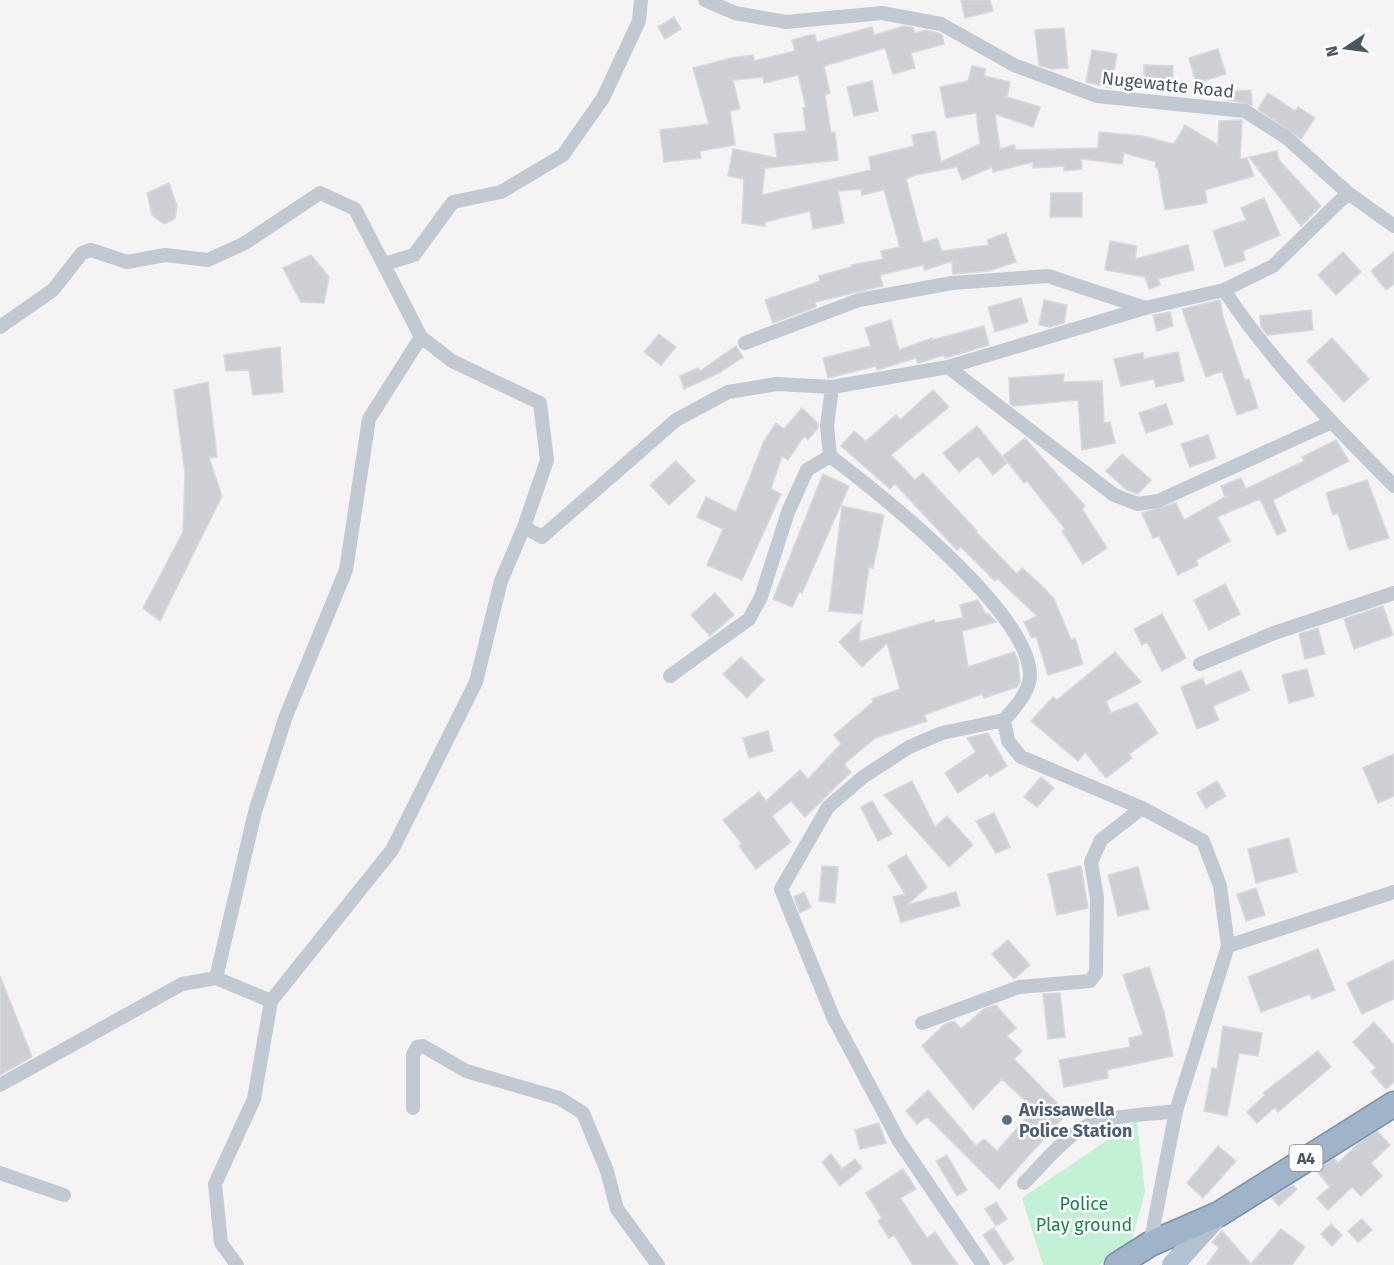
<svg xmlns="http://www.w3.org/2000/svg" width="1394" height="1265" font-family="'Fira Sans',sans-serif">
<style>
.green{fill:#c3f1d5}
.building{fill:#cdcfd5;stroke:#d7d9de;stroke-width:1.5}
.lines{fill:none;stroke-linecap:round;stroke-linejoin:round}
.trunk-casing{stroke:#7690ad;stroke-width:27}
.minor{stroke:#c1cad2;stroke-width:14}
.primary{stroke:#b3c2d1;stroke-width:22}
.trunk{stroke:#9fb4c9;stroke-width:24}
.service-dot{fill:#5c6f8a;stroke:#fff;stroke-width:2}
.labels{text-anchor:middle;stroke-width:5;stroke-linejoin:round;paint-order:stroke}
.shield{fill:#fff;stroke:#808990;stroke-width:1.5}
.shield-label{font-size:16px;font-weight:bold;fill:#4a5661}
.street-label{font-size:18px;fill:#4a5661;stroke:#fff}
.service-label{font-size:18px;font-weight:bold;fill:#4e5e75;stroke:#fff;text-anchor:start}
.park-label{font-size:18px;fill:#17864f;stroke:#fff}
</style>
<rect width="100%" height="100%" fill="#f5f3f3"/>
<!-- green -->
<path class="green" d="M 1137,1120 L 1145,1192 L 1132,1239 L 1099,1265 L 1043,1265 L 1022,1198 Z"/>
<!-- building -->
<path class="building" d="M 961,0 L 990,0 L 993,11 L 965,18 Z
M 674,17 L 681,29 L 665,39 L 658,27 Z
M 904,26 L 913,28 L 915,33 L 926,30 L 938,33 L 942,35 L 944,44 L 911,53 L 915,68 L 893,74 L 885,48 L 824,66 L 830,93 L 825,95 L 831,133 L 835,132 L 838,160 L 765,168 L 762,195 L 871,170 L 869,157 L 914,146 L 912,135 L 935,131 L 941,162 L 980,144 L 976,113 L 946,118 L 940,87 L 968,81 L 972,66 L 986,69 L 984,76 L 1010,82 L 1007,97 L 1040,107 L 1033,127 L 995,114 L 1000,149 L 1014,145 L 1016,150 L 1098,148 L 1099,132 L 1142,136 L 1174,144 L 1185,125 L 1218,145 L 1219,121 L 1242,120 L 1240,159 L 1247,158 L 1254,176 L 1205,190 L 1207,203 L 1165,210 L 1158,169 L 1155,167 L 1156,162 L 1124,153 L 1122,164 L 1081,159 L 1082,169 L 1064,171 L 1064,166 L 1033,168 L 1033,162 L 993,172 L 992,167 L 962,180 L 957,167 L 915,175 L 906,179 L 923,243 L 937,238 L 942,251 L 989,245 L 987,240 L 1006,233 L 1016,262 L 989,271 L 953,274 L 952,261 L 925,270 L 923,265 L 880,275 L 883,286 L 815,302 L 816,307 L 773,323 L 765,300 L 820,281 L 819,276 L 851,267 L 851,265 L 883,259 L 881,251 L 900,247 L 884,190 L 862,195 L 861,189 L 838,191 L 844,223 L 813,229 L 810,211 L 765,222 L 765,226 L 742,223 L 744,179 L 728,176 L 733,149 L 777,158 L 774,134 L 806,131 L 803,108 L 806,107 L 798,75 L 764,83 L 763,77 L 733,80 L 740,109 L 730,111 L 735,145 L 700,151 L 701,158 L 664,162 L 660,130 L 709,124 L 693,68 L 731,58 L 753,55 L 754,61 L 795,51 L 792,40 L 810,35 L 815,35 L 817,42 L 872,27 L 874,35 Z
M 1064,28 L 1068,68 L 1051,69 L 1039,65 L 1035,30 Z
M 1218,49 L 1226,74 L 1196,83 L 1189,58 Z
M 1092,50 L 1117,54 L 1111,88 L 1086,82 Z
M 1144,65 L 1173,66 L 1172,91 L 1144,90 Z
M 872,81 L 878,111 L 854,116 L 847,87 Z
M 1251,90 L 1252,105 L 1228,100 L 1227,92 Z
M 1268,93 L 1295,111 L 1298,107 L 1315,118 L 1301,139 L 1258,109 Z
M 1277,151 L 1279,160 L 1321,206 L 1301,226 L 1249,157 Z
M 169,183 L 177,206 L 175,219 L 164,224 L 152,215 L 147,193 Z
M 1051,193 L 1082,193 L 1082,217 L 1050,217 Z
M 1264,198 L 1280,235 L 1243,251 L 1245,260 L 1225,267 L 1213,231 L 1246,220 L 1241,208 Z
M 1110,241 L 1137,246 L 1135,259 L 1188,245 L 1194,270 L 1158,279 L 1160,285 L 1149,289 L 1145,277 L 1105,270 Z
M 1343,252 L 1361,272 L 1336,295 L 1318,275 Z
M 1394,252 L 1394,284 L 1386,290 L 1371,271 Z
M 311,255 L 329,277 L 324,303 L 301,302 L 283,268 Z
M 1021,298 L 1028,322 L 995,332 L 988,307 Z
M 1044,300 L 1067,305 L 1064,323 L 1050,327 L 1039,325 Z
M 1220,300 L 1223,317 L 1245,381 L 1249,379 L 1258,408 L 1237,415 L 1222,371 L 1206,377 L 1182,309 Z
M 1311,310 L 1313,330 L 1267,335 L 1261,327 L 1260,316 Z
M 1170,312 L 1173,326 L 1157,331 L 1153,315 Z
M 891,320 L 899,350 L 932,338 L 932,340 L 984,326 L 989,345 L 945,358 L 944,355 L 918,363 L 916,358 L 877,370 L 876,366 L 828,378 L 823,358 L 871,346 L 865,328 Z
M 659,334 L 676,347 L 661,365 L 644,352 Z
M 1332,338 L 1369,379 L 1344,402 L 1307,361 Z
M 736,346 L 743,357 L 719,373 L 684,389 L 680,376 L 698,368 L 700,371 Z
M 280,347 L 283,392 L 253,395 L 249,370 L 226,371 L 224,355 Z
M 1178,352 L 1184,381 L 1156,387 L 1154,379 L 1121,386 L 1114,359 L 1143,353 L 1144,359 Z
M 1064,374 L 1063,382 L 1102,381 L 1104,423 L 1110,422 L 1115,443 L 1082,450 L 1078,400 L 1013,406 L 1010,404 L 1009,378 Z
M 208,382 L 217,457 L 209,458 L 222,496 L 160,621 L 143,608 L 183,532 L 185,473 L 174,390 Z
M 933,390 L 949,407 L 891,455 L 915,480 L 923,473 L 977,531 L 976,532 L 1017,574 L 1022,568 L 1041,585 L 1054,599 L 1071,640 L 1075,638 L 1083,664 L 1048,675 L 1036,636 L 1032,638 L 1024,622 L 1037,616 L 997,578 L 995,581 L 961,547 L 957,550 L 895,484 L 890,489 L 841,446 L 854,431 L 866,441 L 896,415 L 900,420 Z
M 1166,404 L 1173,424 L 1146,433 L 1139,413 Z
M 802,408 L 818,423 L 818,428 L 808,440 L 804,436 L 788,460 L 782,456 L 771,489 L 781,494 L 742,580 L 707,565 L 723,529 L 697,517 L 706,497 L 736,512 L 764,441 L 776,423 L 784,429 Z
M 977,426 L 1007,463 L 993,475 L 978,456 L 959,472 L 943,453 Z
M 1208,435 L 1216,458 L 1190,467 L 1181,444 Z
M 1025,438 L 1085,506 L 1082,509 L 1107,548 L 1083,564 L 1062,531 L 1065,529 L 1027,481 L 1024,483 L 1003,456 Z
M 1336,440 L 1349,461 L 1273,500 L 1286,531 L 1277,535 L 1260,499 L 1217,517 L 1230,541 L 1196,560 L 1198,565 L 1178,575 L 1159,536 L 1153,538 L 1142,513 L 1176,503 L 1184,520 L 1225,497 L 1221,486 L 1241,478 L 1246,489 L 1304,461 L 1302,457 Z
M 1122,454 L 1151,480 L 1138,494 L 1127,490 L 1106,471 Z
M 676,461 L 695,481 L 669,505 L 650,485 Z
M 823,474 L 849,486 L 802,593 L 799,592 L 792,607 L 773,599 Z
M 1367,480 L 1389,538 L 1349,550 L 1338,513 L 1333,515 L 1326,493 Z
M 842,506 L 884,515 L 873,568 L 869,567 L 862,614 L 829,611 Z
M 1225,584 L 1240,614 L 1209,630 L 1194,600 Z
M 715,593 L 734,615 L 710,636 L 691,615 Z
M 978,600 L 986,614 L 989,614 L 996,622 L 962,631 L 968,667 L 1014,652 L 1018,660 L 1020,682 L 1017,687 L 984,698 L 982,694 L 924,715 L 927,721 L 875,738 L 844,764 L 851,772 L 805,817 L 791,801 L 772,816 L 791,842 L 756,869 L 739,846 L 742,844 L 723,820 L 759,792 L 766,801 L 800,770 L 808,779 L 841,744 L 834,735 L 873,702 L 872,699 L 900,689 L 887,643 L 862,667 L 839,642 L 861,621 L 859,642 L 934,620 L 935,623 L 963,618 L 960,605 Z
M 1383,606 L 1393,635 L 1354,649 L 1344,619 Z
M 1162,614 L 1186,658 L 1162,671 L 1147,642 L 1142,645 L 1134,629 Z
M 1318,628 L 1325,654 L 1305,659 L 1299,634 Z
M 1115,652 L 1141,682 L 1106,701 L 1111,713 L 1137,703 L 1158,733 L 1129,754 L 1132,758 L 1106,778 L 1085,752 L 1078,761 L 1031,721 L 1053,697 L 1057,700 Z
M 741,657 L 764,680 L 747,698 L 723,674 Z
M 1307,669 L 1314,696 L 1289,703 L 1282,675 Z
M 1241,670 L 1250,690 L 1213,706 L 1219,720 L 1197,729 L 1181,687 L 1203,678 L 1205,686 Z
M 768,731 L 773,751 L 749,758 L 743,738 Z
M 988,733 L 1007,766 L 990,777 L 988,773 L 958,793 L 945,773 L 976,752 L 967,738 Z
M 1394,754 L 1394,796 L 1378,803 L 1363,768 Z
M 1041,777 L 1054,788 L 1037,807 L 1024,797 Z
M 912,781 L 935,827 L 947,816 L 973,845 L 949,867 L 884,795 Z
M 1217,781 L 1226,796 L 1206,808 L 1197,793 Z
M 872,801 L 892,834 L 878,841 L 861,807 Z
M 994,813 L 1010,847 L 996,853 L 976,821 Z
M 1289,838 L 1297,872 L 1256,883 L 1248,849 Z
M 906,855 L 927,887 L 907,905 L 956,892 L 960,906 L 901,922 L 893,897 L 905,894 L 888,866 Z
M 822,866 L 838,867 L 835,903 L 819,901 Z
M 1081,866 L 1088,908 L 1057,915 L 1048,874 Z
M 1138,867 L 1149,909 L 1118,916 L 1108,875 Z
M 1256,888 L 1265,915 L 1246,921 L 1237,894 Z
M 804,892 L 811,907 L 800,913 L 794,897 Z
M 1008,940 L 1030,965 L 1014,979 L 992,954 Z
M 1318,949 L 1335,990 L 1312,999 L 1310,994 L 1261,1012 L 1248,977 Z
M 1394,960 L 1394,999 L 1362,1014 L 1347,983 Z
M 1149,967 L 1164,1012 L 1173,1056 L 1107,1070 L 1108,1078 L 1064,1087 L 1059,1060 L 1130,1047 L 1129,1038 L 1143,1035 L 1123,975 Z
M 0,976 L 32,1057 L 0,1075 Z
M 1060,993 L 1065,1037 L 1048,1039 L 1043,994 Z
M 996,1005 L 1016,1028 L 1007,1036 L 1022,1051 L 1014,1059 L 1067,1113 L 999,1189 L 927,1117 L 917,1124 L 906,1111 L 928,1090 L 976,1146 L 984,1139 L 997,1151 L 1034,1109 L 1002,1079 L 973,1109 L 922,1046 L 945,1024 L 954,1021 L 961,1029 L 984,1009 Z
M 1374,1022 L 1394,1045 L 1394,1082 L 1386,1089 L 1371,1072 L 1376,1068 L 1353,1042 Z
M 1223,1026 L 1262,1033 L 1258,1056 L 1239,1053 L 1227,1116 L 1204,1111 L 1212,1068 L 1217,1069 Z
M 1318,1051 L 1331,1067 L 1278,1112 L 1275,1107 L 1257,1123 L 1247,1112 L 1265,1095 L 1263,1093 Z
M 879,1123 L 886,1143 L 860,1149 L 855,1130 Z
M 1377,1131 L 1390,1145 L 1371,1163 L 1382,1176 L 1361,1196 L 1352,1187 L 1328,1210 L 1317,1198 L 1330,1187 L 1316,1170 L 1334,1158 L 1338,1163 L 1360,1142 Z
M 1218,1146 L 1236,1161 L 1203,1198 L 1187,1183 Z
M 831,1154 L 842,1169 L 855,1159 L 862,1168 L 840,1186 L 822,1162 Z
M 947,1155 L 967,1190 L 957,1196 L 936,1161 Z
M 903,1169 L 916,1189 L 900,1198 L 927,1238 L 935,1232 L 958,1265 L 913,1265 L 894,1235 L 889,1238 L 878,1221 L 882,1218 L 866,1193 Z
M 1293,1185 L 1297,1189 L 1279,1206 L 1272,1198 Z
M 996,1202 L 1007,1219 L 996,1226 L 985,1209 Z
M 1362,1219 L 1372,1230 L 1358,1242 L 1348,1231 Z
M 1331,1224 L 1342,1235 L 1332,1246 L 1321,1234 Z
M 994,1228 L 1014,1259 L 1004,1265 L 983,1235 Z
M 1281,1229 L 1305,1247 L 1292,1265 L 1207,1265 L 1219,1248 L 1212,1242 L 1222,1231 L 1251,1264 Z"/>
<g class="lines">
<!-- trunk casing -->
<g class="trunk-casing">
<path id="trunk" d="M 1117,1265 L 1150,1244 L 1219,1214 L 1394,1104"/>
</g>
<!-- minor -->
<path class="minor" d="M 705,0 L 735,13 L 786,22 L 882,13 L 941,24 L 1014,65 L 1097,96 L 1245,111 L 1287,138 L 1348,193 L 1394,226
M 384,264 L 414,255 L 453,202 L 501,192 L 563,155 L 603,98 L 639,21 L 641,0
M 1224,290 C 1271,362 1334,425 1394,486
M 0,327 L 53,290 L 82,253 L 91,250 L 127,262 L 165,255 L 208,260 L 245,243 L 320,193 L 355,209 L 421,337 L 452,361 L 540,403 L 547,460 L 524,527 L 501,581 L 476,682 L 392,850 L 271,1001 L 254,1099 L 215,1184 L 221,1243 L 237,1265
M 745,343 L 859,300 L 952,283 L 1048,276 L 1145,308
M 948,367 L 1145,308 L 1224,290 L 1273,266 L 1348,193
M 832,387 L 827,426 L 830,456 C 875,490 1044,622 1029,683 C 1025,697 1013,710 1004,720
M 524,527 L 542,537 L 676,420 L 728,392 L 777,384 L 832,387 L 948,367 L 1114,495 L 1138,504 L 1158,501 L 1332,422
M 1200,664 L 1274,633 L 1394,593
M 670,676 L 749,619 L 761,597 L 788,512 L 807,470 L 830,456
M 1228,946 L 1394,892
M 216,978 L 255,812 L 286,716 L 346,570 L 369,419 L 421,337
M 922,1023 L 1019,987 L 1090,981 L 1096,973 L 1097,898 L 1091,862 L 1101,840 L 1142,808
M 0,1085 L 182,984 L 216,978 L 271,1001
M 413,1108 L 413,1055 L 417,1047 L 423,1046 L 466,1071 L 559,1098 L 583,1113 L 607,1171 L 617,1209 L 658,1265
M 0,1173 L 64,1195
M 1024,1183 C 1046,1161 1070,1128 1102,1120 C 1126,1115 1152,1114 1176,1111
M 983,1265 L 899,1141 L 833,1017 L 781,889 L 828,807 L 863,777 L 909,747 L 942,733 L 1004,720 L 1008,741 L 1021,757 L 1142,808 L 1203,841 L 1220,886 L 1228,946 L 1176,1111 L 1150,1244"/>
<!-- primary -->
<path class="primary" d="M 1173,1265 L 1219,1214"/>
<!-- trunk -->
<use href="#trunk" class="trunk"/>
</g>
<!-- markers -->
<circle class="service-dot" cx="1007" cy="1120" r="6"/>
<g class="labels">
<!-- shield labels -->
<rect class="shield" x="1289.5" y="1145" width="33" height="26" rx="4.5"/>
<g class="shield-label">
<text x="1306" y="1164">A4</text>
</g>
<!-- street labels -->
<g class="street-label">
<text transform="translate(1168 85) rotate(6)" y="6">Nugewatte Road</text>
</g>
<!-- service labels -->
<g class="service-label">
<text x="1019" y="1116">Avissawella<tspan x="1019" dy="21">Police Station</tspan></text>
</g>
<!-- park labels -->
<g class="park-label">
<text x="1084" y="1210">Police<tspan x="1084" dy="21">Play ground</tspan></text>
</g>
</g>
<!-- north arrow -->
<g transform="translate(1346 48) rotate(257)" stroke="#ffffff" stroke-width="4.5" paint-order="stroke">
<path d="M0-4.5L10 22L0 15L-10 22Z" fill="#4a5661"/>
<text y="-9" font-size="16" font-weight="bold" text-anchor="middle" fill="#4a5661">N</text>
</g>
</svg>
